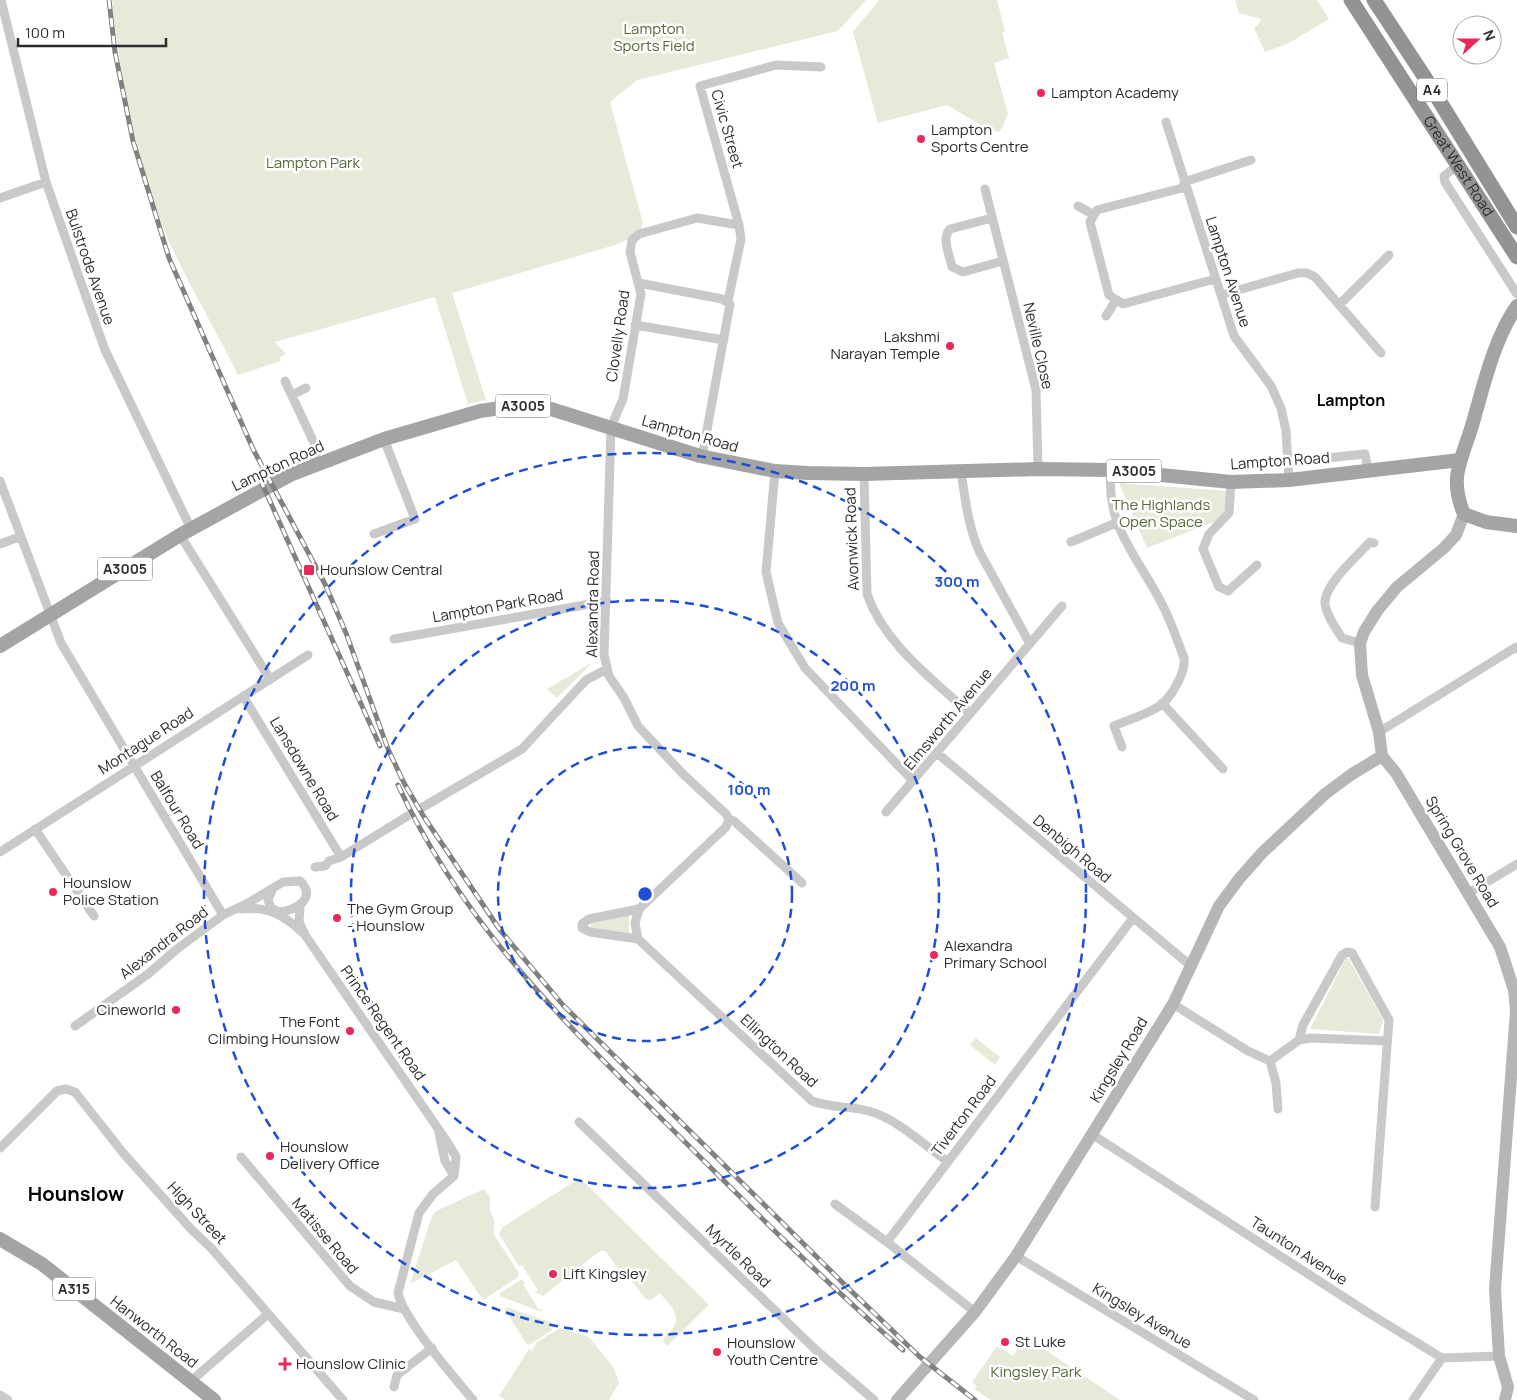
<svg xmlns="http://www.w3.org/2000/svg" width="1517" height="1400" font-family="Manrope,sans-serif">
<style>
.green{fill:#e5ead9}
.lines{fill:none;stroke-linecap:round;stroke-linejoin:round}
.street-tunnel{stroke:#d5d5d5;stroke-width:9;stroke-dasharray:9 4.5;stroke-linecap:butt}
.street{stroke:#c9c9c9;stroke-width:9}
.secondary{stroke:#b6b6b6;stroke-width:12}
.primary{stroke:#a4a4a4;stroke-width:14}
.highway{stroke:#939393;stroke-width:15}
.rail-casing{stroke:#818181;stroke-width:5}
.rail{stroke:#fff;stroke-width:3;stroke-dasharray:9;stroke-linecap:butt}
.ring{fill:none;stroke:#1d4ed8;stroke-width:2.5;stroke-dasharray:9 6}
.poi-dot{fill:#e8295a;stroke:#fff;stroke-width:2}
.labels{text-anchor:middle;stroke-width:5;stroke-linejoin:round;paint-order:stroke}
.shield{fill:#fff;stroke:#6b6b6b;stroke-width:1}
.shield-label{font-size:14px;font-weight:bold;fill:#2c2c2c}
.park-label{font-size:15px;fill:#586839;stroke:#fff}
.poi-label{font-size:15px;fill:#2c2c2c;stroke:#fff;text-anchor:start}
.street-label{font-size:15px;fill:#2c2c2c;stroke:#fff}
.neighbourhood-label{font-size:16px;font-weight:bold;fill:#000;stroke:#fff}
.district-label{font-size:20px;font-weight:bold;fill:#000;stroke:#fff}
.centre{fill:#1d4ed8;stroke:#fff;stroke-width:2.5}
.ring-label{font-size:15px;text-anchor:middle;font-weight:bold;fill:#1d4ed8;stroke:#fff;stroke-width:5;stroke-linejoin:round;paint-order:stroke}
</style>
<rect width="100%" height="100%" fill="#fff"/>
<!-- green -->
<path class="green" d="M 112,0 L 866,0 L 838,31 L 637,80 L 610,102 L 643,223 L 639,234 L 618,244 L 452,293 L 486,400 L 468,404 L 435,297 L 275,342 L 286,354 L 280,357 L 281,361 L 238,375 C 212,321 175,264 156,208 C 133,141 119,70 112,0 Z
M 879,0 L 997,0 L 1005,31 L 1002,32 L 1009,58 L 994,63 L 1008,114 L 1000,132 L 989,130 L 947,105 L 878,123 L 853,32 Z
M 1235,0 L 1317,0 L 1329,19 L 1289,43 L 1265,52 L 1254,28 L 1258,25 L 1261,19 L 1239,13 Z
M 1119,483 L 1228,491 L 1227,509 L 1216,521 L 1147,548 Z
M 593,662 L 557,698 L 547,689 Z
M 629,915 L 629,934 L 594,930 L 591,927 L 591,923 Z
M 1347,956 L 1383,1020 L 1379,1034 L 1310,1029 Z
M 976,1038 L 1000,1057 L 995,1065 L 970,1045 Z
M 580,1178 L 709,1305 L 667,1346 L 663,1341 C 664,1336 669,1333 673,1328 C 683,1316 667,1302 660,1293 L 651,1300 L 646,1299 L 630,1279 L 628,1281 L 605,1251 L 600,1251 L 543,1296 L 535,1292 L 538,1290 L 522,1265 L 519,1266 L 499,1234 L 503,1227 Z
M 484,1189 L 490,1197 L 490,1212 L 494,1219 L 494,1235 L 519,1273 L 517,1278 L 483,1300 L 456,1260 L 410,1284 L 432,1216 L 436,1211 Z
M 521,1280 L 525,1282 L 523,1284 L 539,1310 L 542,1308 L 541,1312 L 500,1296 L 500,1293 Z
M 506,1307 L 550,1322 L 552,1330 L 529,1345 L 526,1343 L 505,1310 Z
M 560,1328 L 589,1337 L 614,1368 L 619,1383 L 609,1400 L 505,1400 L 499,1396 L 529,1349 L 532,1351 L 537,1342 Z
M 1023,1340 L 1041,1347 L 1120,1400 L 991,1400 L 974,1389 L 977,1386 L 972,1382 L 997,1346 L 1013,1356 Z"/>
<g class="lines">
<!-- street-tunnel -->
<path class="street-tunnel" d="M 406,817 L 423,807"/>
<!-- street -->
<path class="street" d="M 1,0 L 46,182 L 79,277 L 105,350 L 191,529
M 1166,122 L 1234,336 L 1271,386 L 1281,408 L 1286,431 L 1289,480
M 1457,166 L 1444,176 L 1445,182 L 1517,294
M 1184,182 L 1251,160
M 1186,187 L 1097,210 L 1090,222 L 1109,295 L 1123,304 L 1215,279
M 985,189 L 1036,390 L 1038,469
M 0,198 L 46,182
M 1078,206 L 1094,215
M 992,218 L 950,229 C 941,238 950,256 952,267 L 963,272 L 1003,261
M 739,225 L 697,218 L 639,234 L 632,240 L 630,252 L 641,294 L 623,399 L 611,427 L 604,655 L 609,676 L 624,698 L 638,726 L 683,774 L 726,814 L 729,819 L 734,821 L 802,883
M 639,283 L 722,299 L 730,304 L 702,457
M 1221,295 L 1298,273 L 1307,273 L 1315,277 L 1381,353
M 728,301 L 741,239 L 739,225 L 700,86 L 776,65 L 821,67
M 1339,305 L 1389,255
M 1106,316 L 1116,300
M 635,325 L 724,340
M 285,381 L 316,447 L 314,465
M 292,395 L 306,388
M 1288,462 L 1365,454 L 1368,470
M 1111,470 C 1105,526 1138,557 1162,604 C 1171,621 1177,640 1184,658 C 1186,672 1171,699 1158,707 C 1145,715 1128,720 1114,726 L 1122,747
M 775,471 L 766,572 L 778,623 L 805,668 L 913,781
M 961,471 C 965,499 968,525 979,551 L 1030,644
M 864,474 L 867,594 C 884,644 933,679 970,714
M 0,481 L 61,643 L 223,915
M 1231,482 L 1229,513 L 1209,534 L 1203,549 L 1219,587 L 1228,591 L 1257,565
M 374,534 L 415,519 L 384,439
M 180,535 L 270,679
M 1071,542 L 1116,523
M 0,544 L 19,537
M 394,639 L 607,601
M 1360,643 L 1342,638 C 1336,628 1326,615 1325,603 C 1324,585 1358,555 1370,542 L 1374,543
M 243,696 L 341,857
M 1162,703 L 1223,769
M 1379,732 L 1516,647 L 1517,649
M 937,753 L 1191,966
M 423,807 L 522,749 L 586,680 L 607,669
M 886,812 L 1062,606
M 729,819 L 726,827 L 639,909 L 635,923 L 638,939 L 812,1101 C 831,1108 850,1106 869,1111 C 897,1119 923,1144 947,1161
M 35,829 L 94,916
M 0,852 L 308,655
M 315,867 L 325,866 L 329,861 L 341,857 L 406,817
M 1469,893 L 1517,864
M 300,907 L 299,922 L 305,935 L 448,1143 L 456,1157 L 454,1176 L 433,1194 L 419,1213 L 398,1293 C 404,1320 453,1376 473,1400
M 241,909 C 268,906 284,915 303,933
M 638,939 L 590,932 L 582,928 L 582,924 L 589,919 L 639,909
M 1173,1004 L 1248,1051 L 1270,1061 L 1299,1040 L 1311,1038 L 1387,1041
M 75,1026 L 148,974 L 177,949 L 223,915 L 248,903 L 283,882 L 300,881 C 318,898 295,911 279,912 L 271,908 L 268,900 L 273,888
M 1299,1040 L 1303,1025 L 1342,955 L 1347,952 L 1352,953 L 1389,1020 L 1375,1207
M 1270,1061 L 1276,1083 L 1278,1109
M 579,1122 L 816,1350 L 874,1400
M 439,1133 L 445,1161 L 454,1176
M 1093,1135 L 1367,1312 L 1442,1358 L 1499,1356
M 0,1148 L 57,1091 L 66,1089 L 75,1092 L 124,1154 L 191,1229 L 212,1249 L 343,1400
M 241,1157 L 350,1286 L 374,1302 L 404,1309
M 835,1204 L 887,1242
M 1016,1256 L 1254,1400
M 975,1312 L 887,1242 L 1133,918
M 191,1381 L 268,1314
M 394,1387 L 397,1375 L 432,1348
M 0,1395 L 8,1400
M 1413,1400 L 1442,1358"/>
<!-- secondary -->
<path class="secondary" d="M 1464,514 L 1456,535 L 1444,548 L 1397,587 L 1377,611 L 1364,632 L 1360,643 L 1362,675 L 1379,732 L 1382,756 L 1396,773 L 1500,947 L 1514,990 L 1516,1011 L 1495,1289 L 1499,1356 L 1508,1387 L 1505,1400
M 897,1400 L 975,1312 L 1016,1256 L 1173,1004 L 1219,906 L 1239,879 L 1262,853 L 1325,794 L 1352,774 L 1382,756"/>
<!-- primary -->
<path class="primary" d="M 1464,514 C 1459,502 1456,490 1457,477 C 1459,460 1466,445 1471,429 C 1483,389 1493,340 1517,306
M 1464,514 L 1486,522 L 1517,526
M 0,646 L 180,535 L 290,475 L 384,439 L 480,411 L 514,406 L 551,409 L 700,456 L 775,471 L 808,473 L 864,474 L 1038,469 L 1111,470 L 1231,482 L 1289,480 L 1460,460
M 0,1239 L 42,1264 L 214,1400"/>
<!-- highway -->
<g class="highway">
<path id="s1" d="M 1351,0 L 1517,257"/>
<path d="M 1374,0 L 1424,76 L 1517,227"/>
</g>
<!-- rail casing -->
<g class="rail-casing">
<path id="rail" d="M 109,0 L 115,52 L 133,141 L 169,258 L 253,449 L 325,584 L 346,633 L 388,749 L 404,783 L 424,817 L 500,930 L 563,1005 L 847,1287 L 920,1357 L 975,1400
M 260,479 L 380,746
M 398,785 C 464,927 567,1025 676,1133 C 750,1207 824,1281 903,1350"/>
</g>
<!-- rail -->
<use href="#rail" class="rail"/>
</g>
<!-- distance rings -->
<g class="ring">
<circle cx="645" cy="894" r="147"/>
<circle cx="645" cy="894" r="294"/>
<circle cx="645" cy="894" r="441"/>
</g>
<!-- markers -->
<g class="poi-dot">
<circle cx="1041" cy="93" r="5"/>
<circle cx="921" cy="139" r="5"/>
<circle cx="950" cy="346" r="5"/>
<rect x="303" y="564" width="12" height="12" rx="2.5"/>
<circle cx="53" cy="892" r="5"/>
<circle cx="337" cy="918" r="5"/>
<circle cx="934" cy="955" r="5"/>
<circle cx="176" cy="1010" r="5"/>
<circle cx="350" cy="1031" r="5"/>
<circle cx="270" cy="1156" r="5"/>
<circle cx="553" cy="1274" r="5"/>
<circle cx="1005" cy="1342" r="5"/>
<circle cx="717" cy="1352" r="5"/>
<path d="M282.5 1356.5h5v5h5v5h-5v5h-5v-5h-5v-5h5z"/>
</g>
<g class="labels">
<!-- shield labels -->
<g class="shield">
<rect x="1417" y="78.5" width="30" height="23" rx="4"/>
<rect x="495.5" y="394.5" width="55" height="23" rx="4"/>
<rect x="1106.5" y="459.5" width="55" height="23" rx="4"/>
<rect x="97.5" y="557.5" width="55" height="23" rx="4"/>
<rect x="53" y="1277.5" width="42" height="23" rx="4"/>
</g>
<g class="shield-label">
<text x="1432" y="95">A4</text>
<text x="523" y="411">A3005</text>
<text x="1134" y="476">A3005</text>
<text x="125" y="574">A3005</text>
<text x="74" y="1294">A315</text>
</g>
<!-- park labels -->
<g class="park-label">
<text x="654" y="34">Lampton<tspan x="654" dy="17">Sports Field</tspan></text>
<text x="313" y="168">Lampton Park</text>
<text x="1161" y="510">The Highlands<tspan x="1161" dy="17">Open Space</tspan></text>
<text x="1036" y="1377">Kingsley Park</text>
</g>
<!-- poi labels -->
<g class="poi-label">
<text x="1051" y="98">Lampton Academy</text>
<text x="931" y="135">Lampton<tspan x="931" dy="17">Sports Centre</tspan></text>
<text x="940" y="342" text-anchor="end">Lakshmi<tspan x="940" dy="17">Narayan Temple</tspan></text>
<text x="320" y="575">Hounslow Central</text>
<text x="63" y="888">Hounslow<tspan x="63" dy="17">Police Station</tspan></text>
<text x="347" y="914">The Gym Group<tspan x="347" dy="17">- Hounslow</tspan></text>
<text x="944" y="951">Alexandra<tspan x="944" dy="17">Primary School</tspan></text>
<text x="166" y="1015" text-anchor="end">Cineworld</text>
<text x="340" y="1027" text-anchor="end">The Font<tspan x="340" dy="17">Climbing Hounslow</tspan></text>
<text x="280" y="1152">Hounslow<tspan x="280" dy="17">Delivery Office</tspan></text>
<text x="563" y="1279">Lift Kingsley</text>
<text x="1015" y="1347">St Luke</text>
<text x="727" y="1348">Hounslow<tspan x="727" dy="17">Youth Centre</tspan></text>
<text x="296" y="1369">Hounslow Clinic</text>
</g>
<!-- street labels -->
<g class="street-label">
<text transform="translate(727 129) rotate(74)" y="5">Civic Street</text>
<text dy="5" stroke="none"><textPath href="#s1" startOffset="198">Great West Road</textPath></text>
<text transform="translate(90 267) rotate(71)" y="5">Bulstrode Avenue</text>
<text transform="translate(1228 272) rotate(72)" y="5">Lampton Avenue</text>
<text transform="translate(618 336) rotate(-82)" y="5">Clovelly Road</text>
<text transform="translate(1038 346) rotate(77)" y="5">Neville Close</text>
<text transform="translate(690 434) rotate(16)" y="5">Lampton Road</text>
<text transform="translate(1280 461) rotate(-4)" y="5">Lampton Road</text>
<text transform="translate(278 466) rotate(-25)" y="5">Lampton Road</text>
<text transform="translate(852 539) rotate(-92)" y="5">Avonwick Road</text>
<text transform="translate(593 604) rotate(-89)" y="5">Alexandra Road</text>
<text transform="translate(498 606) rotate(-10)" y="5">Lampton Park Road</text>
<text transform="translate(948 719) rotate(-50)" y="5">Elmsworth Avenue</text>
<text transform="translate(146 741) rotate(-33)" y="5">Montague Road</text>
<text transform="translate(304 769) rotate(59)" y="5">Lansdowne Road</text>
<text transform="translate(177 810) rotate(59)" y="5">Balfour Road</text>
<text transform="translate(1072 849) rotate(40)" y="5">Denbigh Road</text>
<text transform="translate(1462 852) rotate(59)" y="5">Spring Grove Road</text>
<text transform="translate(164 943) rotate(-38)" y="5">Alexandra Road</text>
<text transform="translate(383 1023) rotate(55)" y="5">Prince Regent Road</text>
<text transform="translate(779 1051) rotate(43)" y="5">Ellington Road</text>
<text transform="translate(1119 1060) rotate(-59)" y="5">Kingsley Road</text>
<text transform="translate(964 1116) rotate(-53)" y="5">Tiverton Road</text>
<text transform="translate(197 1213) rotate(47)" y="5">High Street</text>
<text transform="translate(325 1236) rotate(50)" y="5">Matisse Road</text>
<text transform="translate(1299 1251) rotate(33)" y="5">Taunton Avenue</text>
<text transform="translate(738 1256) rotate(44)" y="5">Myrtle Road</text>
<text transform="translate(1142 1316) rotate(31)" y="5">Kingsley Avenue</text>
<text transform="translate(154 1332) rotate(38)" y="5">Hanworth Road</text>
</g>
<!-- neighbourhood labels -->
<g class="neighbourhood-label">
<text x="1351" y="406">Lampton</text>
</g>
<!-- district labels -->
<g class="district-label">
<text x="76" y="1201">Hounslow</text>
</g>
</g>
<circle cx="645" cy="894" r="8" class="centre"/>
<g class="ring-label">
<text x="957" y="587">300 m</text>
<text x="853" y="691">200 m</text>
<text x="749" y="795">100 m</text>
</g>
<!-- north arrow -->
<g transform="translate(1477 40) rotate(69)"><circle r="24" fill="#ffffff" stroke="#ababab"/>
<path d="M0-4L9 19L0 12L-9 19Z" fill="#e8295a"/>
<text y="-8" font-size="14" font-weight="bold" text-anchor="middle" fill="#2c2c2c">N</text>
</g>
<!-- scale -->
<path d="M18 38v8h148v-8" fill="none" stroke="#2c2c2c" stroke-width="2.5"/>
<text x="25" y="38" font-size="15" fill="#2c2c2c" stroke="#ffffff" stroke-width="4" paint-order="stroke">100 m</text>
</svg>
